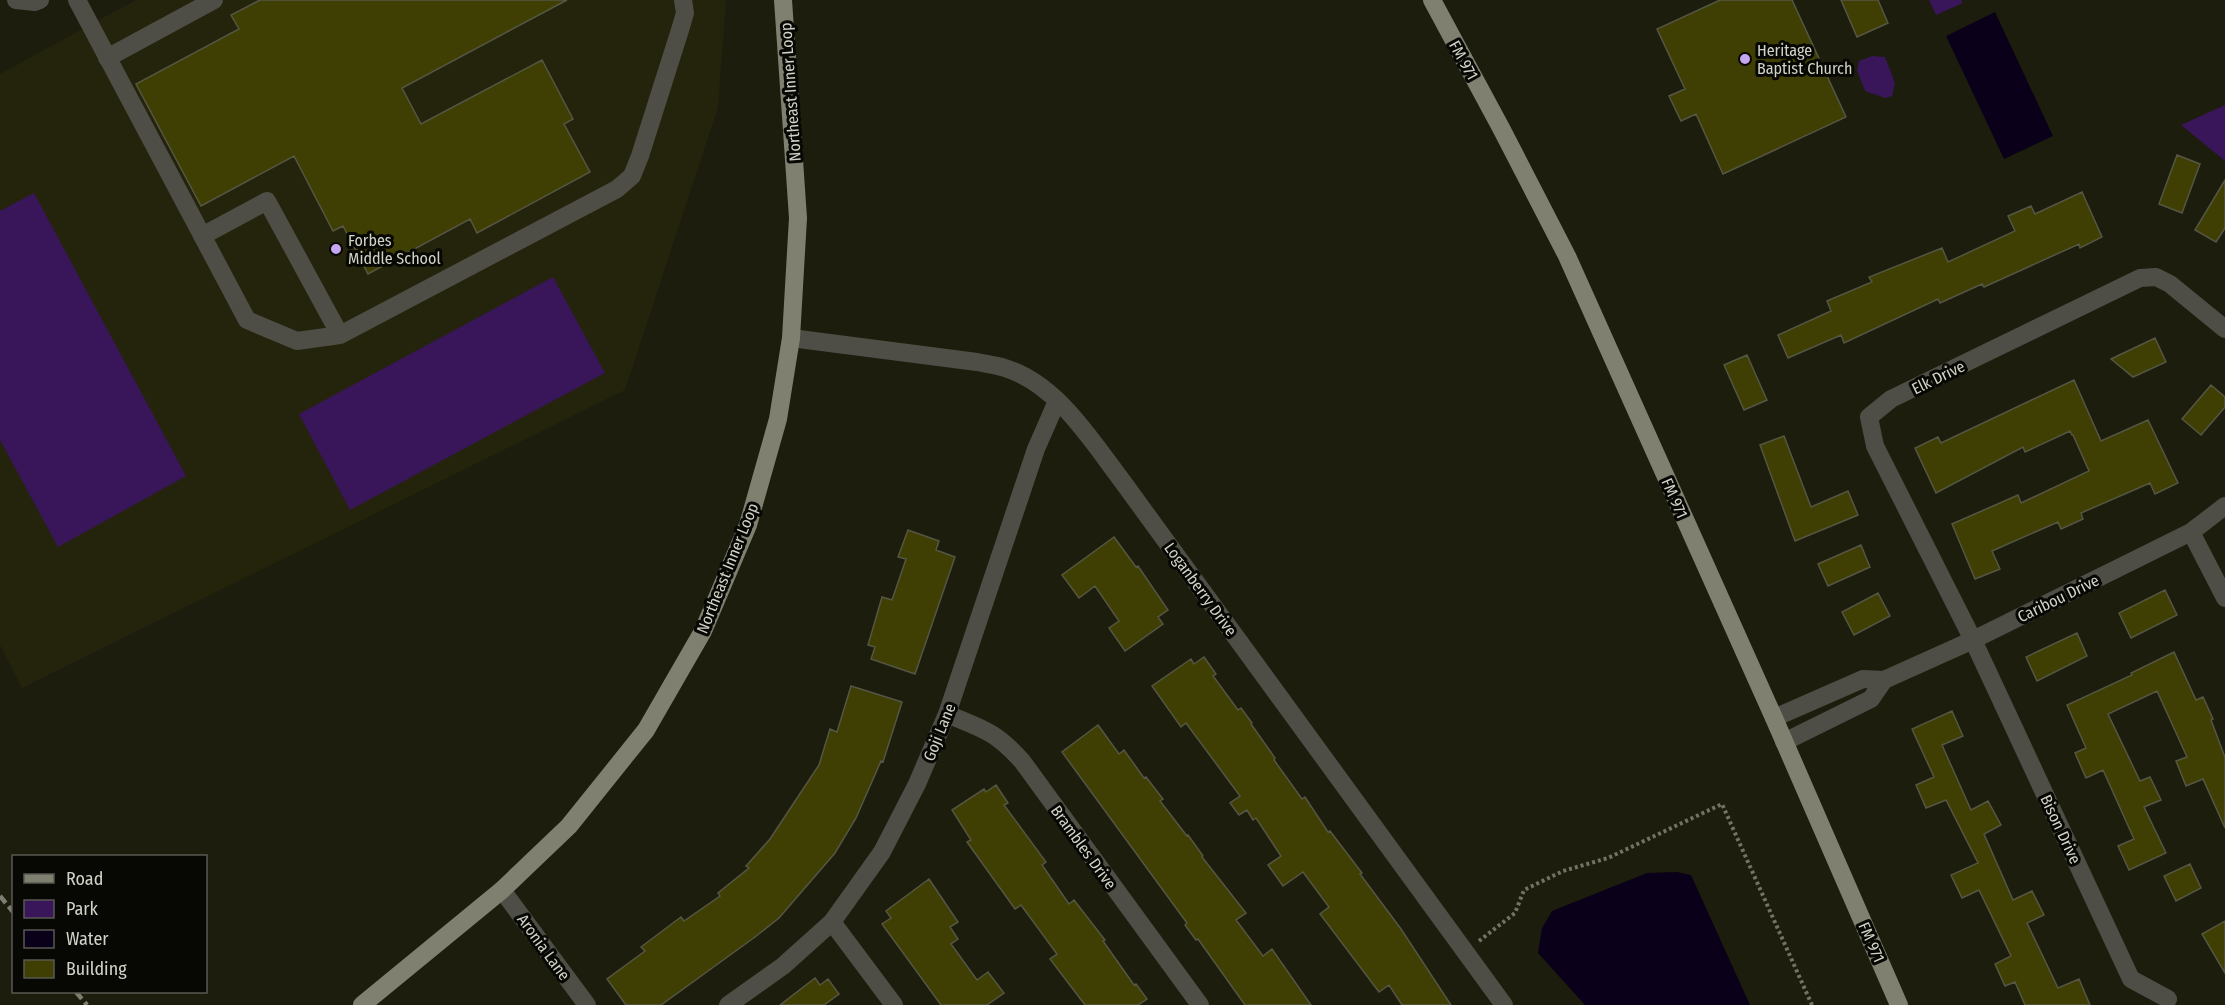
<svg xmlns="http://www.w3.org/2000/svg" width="2225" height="1005" font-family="'Fira Sans Condensed',sans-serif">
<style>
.built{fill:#24240d}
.green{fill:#381659}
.water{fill:#0a001a}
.building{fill:#3f3f04;stroke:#555644;stroke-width:1.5}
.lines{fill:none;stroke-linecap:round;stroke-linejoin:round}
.path{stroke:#727365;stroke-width:4;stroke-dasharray:3 3;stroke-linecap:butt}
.minor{stroke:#4e4e46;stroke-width:18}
.major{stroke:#7f8070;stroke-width:18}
.rail{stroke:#7d7e71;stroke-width:4.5;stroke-dasharray:9 4.5;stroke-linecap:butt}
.poi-dot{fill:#c5a6f0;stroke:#070703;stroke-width:2}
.labels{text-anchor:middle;stroke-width:6;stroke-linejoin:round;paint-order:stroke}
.poi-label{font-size:16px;fill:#d2d3c8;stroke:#070703;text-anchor:start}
.street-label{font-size:16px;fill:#d2d3c8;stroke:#070703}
</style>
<rect width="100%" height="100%" fill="#1c1d0d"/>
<!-- built -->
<path class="built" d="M 136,0 L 726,0 L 718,107 L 625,390 L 22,688 L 0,645 L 0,74 Z"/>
<!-- green -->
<path class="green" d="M 1929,0 L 1961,0 L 1963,3 L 1936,15 Z
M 1872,56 L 1885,57 L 1895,83 L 1892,96 L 1885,98 L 1865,91 L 1857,70 L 1859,61 Z
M 2225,105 L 2225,161 L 2181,125 Z
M 34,193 L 186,476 L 58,547 L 0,440 L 0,211 Z
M 553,277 L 605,373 L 350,510 L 299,414 Z"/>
<!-- water -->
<path class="water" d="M 1995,12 L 2053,136 L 2004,159 L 1946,36 Z
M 1677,872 L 1691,875 L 1750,1005 L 1585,1005 L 1538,953 L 1542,928 L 1552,911 L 1647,873 Z"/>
<!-- building -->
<path class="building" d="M 260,0 L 567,0 L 402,88 L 421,124 L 542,60 L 573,119 L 564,124 L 590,172 L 477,233 L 470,219 L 368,274 L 343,226 L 333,231 L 294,156 L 201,206 L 136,84 L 239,29 L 231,15 Z
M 1720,0 L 1792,0 L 1846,117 L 1723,174 L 1696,114 L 1681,121 L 1669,96 L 1685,89 L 1657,29 Z
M 1841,0 L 1878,0 L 1888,23 L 1857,37 Z
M 2177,155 L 2200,164 L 2182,213 L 2159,204 Z
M 2225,180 L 2225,228 L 2216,242 L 2195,230 Z
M 2082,192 L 2102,237 L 2080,248 L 2079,244 L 1984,287 L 1982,284 L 1940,303 L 1938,299 L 1844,343 L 1841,335 L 1788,358 L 1778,335 L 1831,311 L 1827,301 L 1872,282 L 1869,277 L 1942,248 L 1948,262 L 2015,231 L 2008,216 L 2031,206 L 2035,214 Z
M 2155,338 L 2166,362 L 2133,377 L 2111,359 Z
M 1747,355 L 1767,400 L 1744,410 L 1724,365 Z
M 2074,380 L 2101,441 L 2148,420 L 2178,483 L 2155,494 L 2150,483 L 2081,513 L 2083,519 L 2061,529 L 2058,522 L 1992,551 L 2000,569 L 1975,579 L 1952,524 L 2018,495 L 2021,503 L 2089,471 L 2073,435 L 2072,435 L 2070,431 L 2025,452 L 2023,447 L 1936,493 L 1915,448 L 1938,437 L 1941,443 Z
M 2211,385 L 2225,397 L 2225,407 L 2201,435 L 2182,419 Z
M 1784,436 L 1811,507 L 1848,491 L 1858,515 L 1795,541 L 1760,445 Z
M 908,530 L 939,541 L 936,550 L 955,557 L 915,674 L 871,659 L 875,647 L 868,645 L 882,597 L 892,600 L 906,559 L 898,557 Z
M 1114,537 L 1136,567 L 1138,566 L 1168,610 L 1158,617 L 1163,624 L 1125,651 L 1109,628 L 1119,621 L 1095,586 L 1079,598 L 1062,575 Z
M 1861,545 L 1870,567 L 1828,586 L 1818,564 Z
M 2165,590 L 2177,615 L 2131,638 L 2119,613 Z
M 1878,593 L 1890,616 L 1854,635 L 1842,612 Z
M 2077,633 L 2087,656 L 2037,681 L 2026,657 Z
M 2174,652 L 2196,700 L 2203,697 L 2213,719 L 2211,720 L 2225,757 L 2225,828 L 2203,779 L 2186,786 L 2176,761 L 2187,757 L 2157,691 L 2108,714 L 2140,781 L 2150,777 L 2161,800 L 2144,807 L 2166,853 L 2129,870 L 2118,846 L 2134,839 L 2103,770 L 2086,778 L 2075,753 L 2086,748 L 2067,705 L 2132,675 L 2131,673 Z
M 1204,657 L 1216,674 L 1213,676 L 1238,710 L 1241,708 L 1252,723 L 1251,724 L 1275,758 L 1274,760 L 1302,799 L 1305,797 L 1328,832 L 1330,831 L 1362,873 L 1360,874 L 1401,929 L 1451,1005 L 1402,1005 L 1389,985 L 1379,992 L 1320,914 L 1329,907 L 1303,872 L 1283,886 L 1268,865 L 1281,856 L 1256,818 L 1253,820 L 1247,810 L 1239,815 L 1230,803 L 1240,796 L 1186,723 L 1181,727 L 1152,686 L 1191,659 L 1194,664 Z
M 851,686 L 902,702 L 883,762 L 881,761 L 856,818 L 835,853 L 779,918 L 755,937 L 661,1005 L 626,1005 L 607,979 L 645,951 L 641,947 L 681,917 L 684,921 L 720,896 L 718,893 L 749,868 L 746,866 L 770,839 L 819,765 L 830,729 L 837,732 Z
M 1952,711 L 1963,736 L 1942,745 L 1971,810 L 1988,801 L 2001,825 L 1984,834 L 2013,900 L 2032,891 L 2044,915 L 2027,923 L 2058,988 L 2079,979 L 2090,1005 L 2025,1005 L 2015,982 L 2005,986 L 1995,964 L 2011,956 L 1979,890 L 1962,898 L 1951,875 L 1978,863 L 1946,800 L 1926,808 L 1916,785 L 1934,777 L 1912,729 Z
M 1098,725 L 1119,754 L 1124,750 L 1144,778 L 1146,777 L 1163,799 L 1160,801 L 1187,836 L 1188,835 L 1203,856 L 1202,857 L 1246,913 L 1236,920 L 1263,956 L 1272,949 L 1311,1005 L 1245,1005 L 1198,939 L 1196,940 L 1185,925 L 1187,923 L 1062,752 Z
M 996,785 L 1008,803 L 1004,805 L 1046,862 L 1042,865 L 1069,904 L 1074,900 L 1105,940 L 1103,941 L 1134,985 L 1136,984 L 1147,999 L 1138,1005 L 1085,1005 L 1050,959 L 1057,954 L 1021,905 L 1015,909 L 967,842 L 971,840 L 952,810 L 984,789 L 986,792 Z
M 2190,864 L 2201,888 L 2176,901 L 2164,876 Z
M 929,879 L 958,922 L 950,927 L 958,939 L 951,944 L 977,980 L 988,972 L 1004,993 L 987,1005 L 941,1005 L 882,924 L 891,918 L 886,911 Z
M 2225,921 L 2225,973 L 2202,934 Z
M 815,978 L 820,985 L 828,979 L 839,994 L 824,1005 L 780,1005 Z"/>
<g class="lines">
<!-- path -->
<path class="path" d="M 1479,941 L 1515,913 L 1524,890 L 1563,871 L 1608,858 L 1722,804 L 1812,1005"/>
<!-- minor -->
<path class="minor" d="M 16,0 L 35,2 L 40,0
M 77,0 L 247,320 L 297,341 L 340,335 L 617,189 L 632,176 L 640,156 L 680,30 L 685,13 L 683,0
M 107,58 L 214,0
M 202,236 L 267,201 L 340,335
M 791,338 L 977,362 C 986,364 996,365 1005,368 C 1056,384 1089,437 1120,478 L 1504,1005
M 2191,532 L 2225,598
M 947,714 C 983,729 995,731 1022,761 L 1200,1005
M 1774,718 L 1863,679 L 1884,680 L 1973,640 L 2191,532 L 2225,506
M 1784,742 L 1871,699 L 1884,680
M 502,890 L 587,1005
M 832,922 L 894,1005
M 2168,999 L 2131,979 L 1973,640 L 1875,446 L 1869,417 L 1891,399 L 2140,278 L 2156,277 L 2170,284 L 2225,329
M 728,1005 L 783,966 L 832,922 L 882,852 L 917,784 L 947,714 L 1036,449 L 1057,401"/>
<!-- major -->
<path class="major" d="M 1432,0 L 1501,128 L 1567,256 L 1774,718 L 1899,1005
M 362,1005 L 502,890 L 569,826 L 646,730 L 703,631 L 748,525 L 778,419 L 791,338 L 798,218 L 783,0"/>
<!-- rail -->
<path class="rail" d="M 0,896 L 14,913
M 76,992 L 87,1005"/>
</g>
<!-- markers -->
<g class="poi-dot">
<circle cx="1745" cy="59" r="6"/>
<circle cx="336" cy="249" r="6"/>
</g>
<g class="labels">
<!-- poi labels -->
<g class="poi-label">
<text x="1757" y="56">Heritage<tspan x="1757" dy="18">Baptist Church</tspan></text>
<text x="348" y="246">Forbes<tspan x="348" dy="18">Middle School</tspan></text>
</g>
<!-- street labels -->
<g class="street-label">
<text transform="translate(1464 60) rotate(61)" y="6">FM 971</text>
<text transform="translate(790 92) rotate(-94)" y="6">Northeast Inner Loop</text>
<text transform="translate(1938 377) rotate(-26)" y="6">Elk Drive</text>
<text transform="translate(1675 498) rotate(66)" y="6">FM 971</text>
<text transform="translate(727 568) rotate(-68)" y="6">Northeast Inner Loop</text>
<text transform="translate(1201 589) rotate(54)" y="6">Loganberry Drive</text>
<text transform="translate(2058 598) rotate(-26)" y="6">Caribou Drive</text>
<text transform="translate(939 732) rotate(-68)" y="6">Goji Lane</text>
<text transform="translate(2061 829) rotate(65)" y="6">Bison Drive</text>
<text transform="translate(1084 847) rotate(54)" y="6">Brambles Drive</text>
<text transform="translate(1872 942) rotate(66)" y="6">FM 971</text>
<text transform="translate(544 947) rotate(54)" y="6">Aronia Lane</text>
</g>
</g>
<!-- legend -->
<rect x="12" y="855" width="195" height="138" fill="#070703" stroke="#585952" stroke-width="1.5"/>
<rect x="24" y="874" width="30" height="9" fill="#7f8070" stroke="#585952" stroke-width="1.5"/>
<text x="66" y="885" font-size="18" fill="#d2d3c8">Road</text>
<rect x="24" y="900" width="30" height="18" fill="#381659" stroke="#585952" stroke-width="1.5"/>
<text x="66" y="915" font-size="18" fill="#d2d3c8">Park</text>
<rect x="24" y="930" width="30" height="18" fill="#0a001a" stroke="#585952" stroke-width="1.5"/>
<text x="66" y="945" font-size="18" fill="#d2d3c8">Water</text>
<rect x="24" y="960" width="30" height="18" fill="#3f3f04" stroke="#585952" stroke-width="1.5"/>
<text x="66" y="975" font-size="18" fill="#d2d3c8">Building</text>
</svg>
